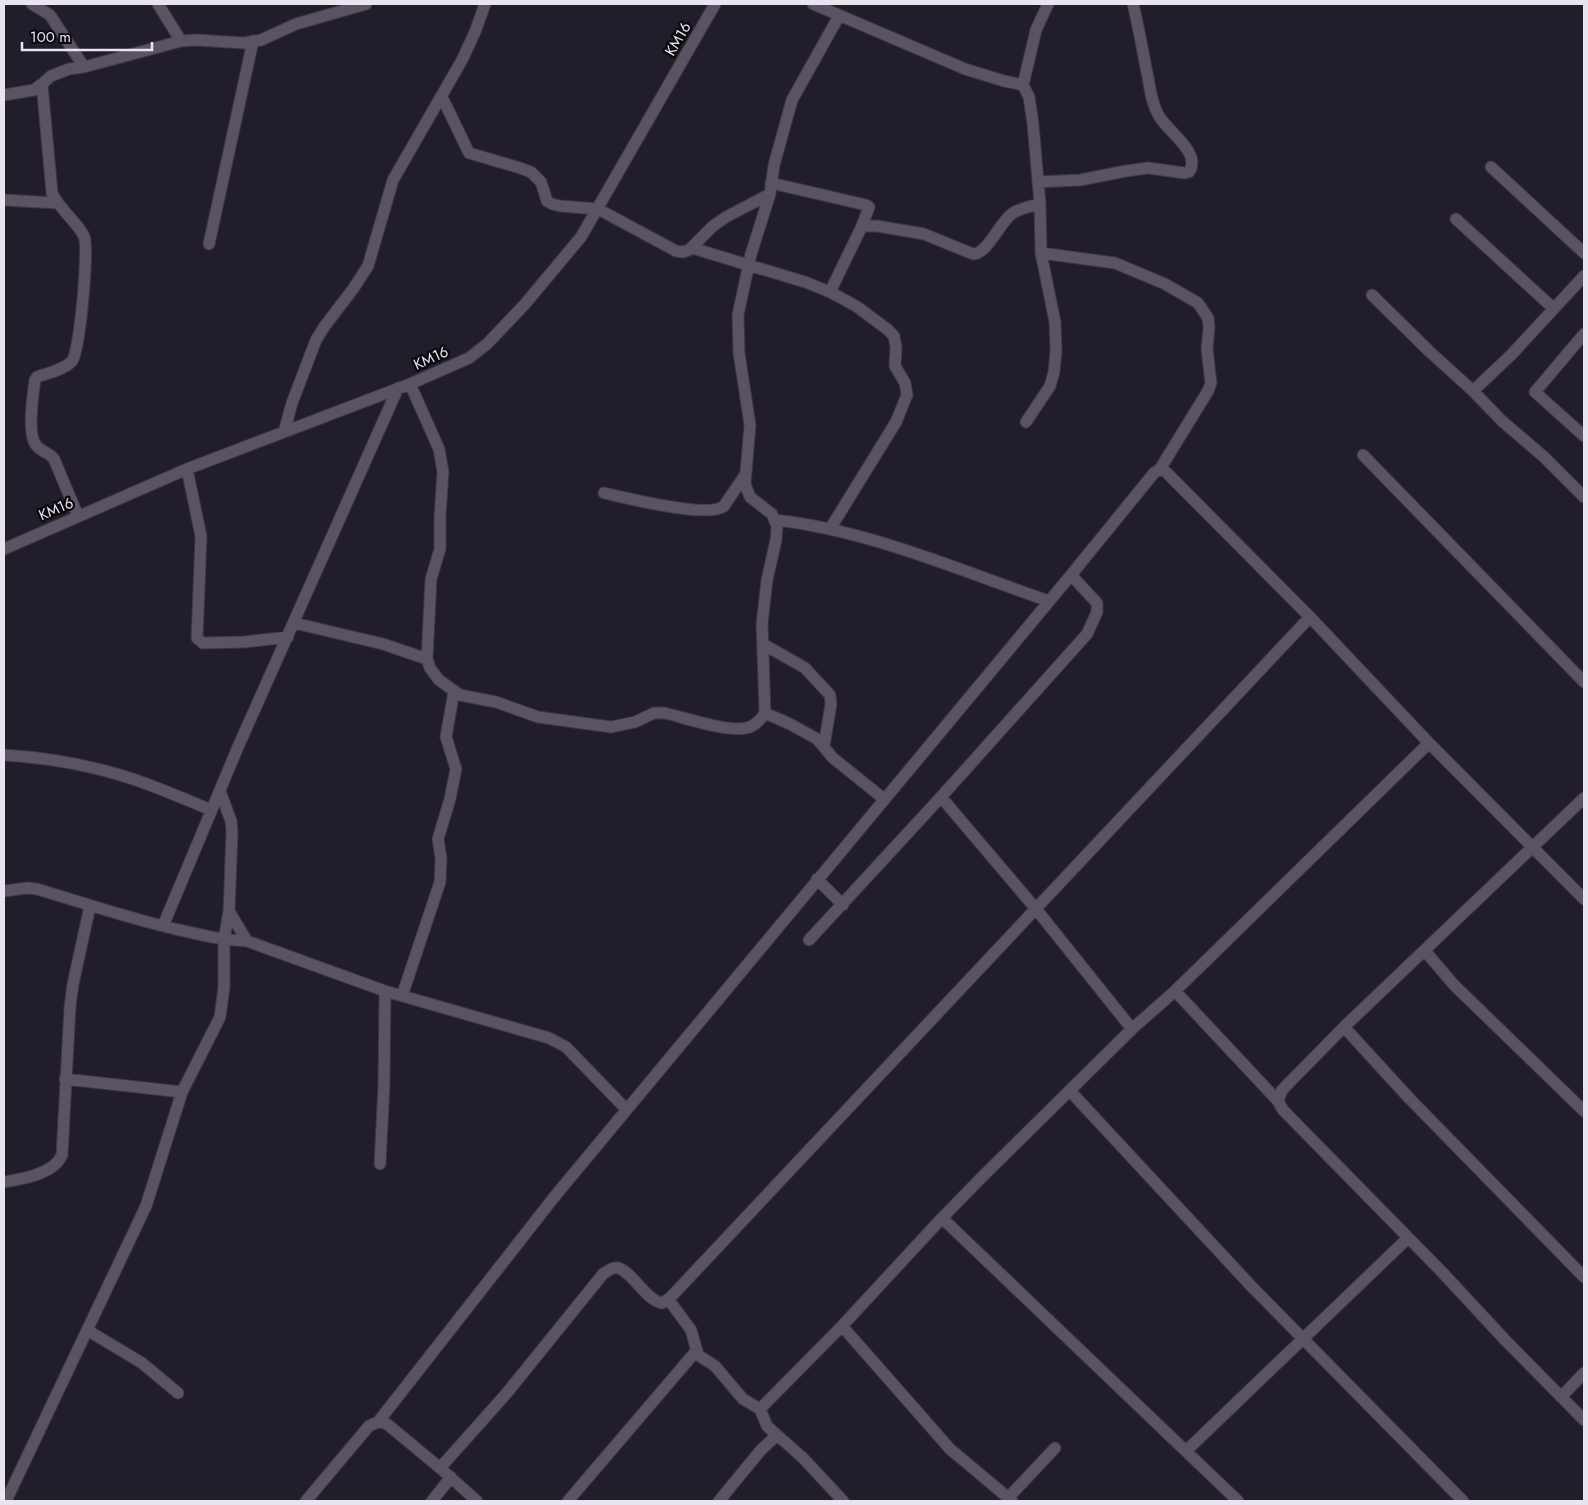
<svg xmlns="http://www.w3.org/2000/svg" width="1588" height="1505" font-family="Jost,sans-serif">
<style>
.lines{fill:none;stroke-linecap:round;stroke-linejoin:round}
.minor-casing{stroke:#3c3843;stroke-width:13}
.minor{stroke:#595363;stroke-width:11}
.labels{text-anchor:middle;stroke-width:4.5;stroke-linejoin:round;paint-order:stroke}
.street-label{font-size:15px;fill:#e8e5ef;stroke:#0b090e}
</style>
<rect width="100%" height="100%" fill="#221d2b"/>
<g class="lines">
<!-- minor casing -->
<g class="minor-casing">
<path id="minor" d="M 32,4 L 50,15 L 84,67
M 158,4 L 181,41
M 813,4 L 965,69 L 1004,81 L 1023,85 L 1029,97 L 1033,124 L 1040,204 L 1041,253 L 1055,322 L 1056,351 L 1054,372 L 1050,386 L 1026,422
M 42,84 L 52,193 C 60,210 77,222 84,236 C 89,248 80,351 72,361 C 64,370 48,373 37,377 L 35,380 C 33,394 27,434 36,445 C 41,452 49,452 54,459 L 78,516
M 1023,85 L 1036,30 L 1048,4
M 4,95 L 34,90 L 42,84 L 51,76 L 69,69 L 84,67 L 181,41 L 196,40 L 244,43 L 261,40 L 296,24 L 366,4
M 442,97 L 469,153 L 517,167 L 531,172 L 541,182 L 547,201 L 552,204 L 560,206 L 598,209 L 676,251 L 683,252 L 689,250 L 713,226 L 726,217 L 770,194
M 1491,167 L 1584,253
M 1038,182 L 1080,180 L 1126,171 L 1148,168 L 1185,173 L 1189,172 C 1202,153 1168,132 1159,116 C 1150,101 1150,84 1146,68 C 1142,46 1138,25 1133,4
M 771,183 L 866,205 L 869,207 L 862,226
M 4,200 L 57,203
M 1456,219 L 1553,308
M 209,244 L 253,41
M 692,248 L 805,282 L 830,292 L 856,306 L 887,329 L 894,336 L 896,347 L 895,366 L 905,383 L 907,395 L 896,422 L 830,529
M 830,292 L 862,226 L 877,226 L 924,234 L 973,254 C 988,254 1000,221 1013,213 C 1021,208 1031,206 1040,204
M 1372,295 L 1430,352 L 1473,391 L 1502,421 L 1544,457 L 1584,497
M 1584,334 L 1535,392 L 1584,436
M 410,384 L 439,449 L 443,472 L 440,516 L 440,549 L 431,579 L 427,659 L 430,668 L 439,680 L 460,695 L 496,702 L 538,717 L 611,727 L 635,722 L 654,713 L 665,713 C 686,718 731,734 750,727 C 757,724 761,719 765,713 L 762,624 L 767,580 L 776,540 L 777,526 L 772,514 L 750,497 L 745,484 L 750,425 L 739,353 L 738,315 L 751,254 L 770,194 L 774,165 L 792,100 L 839,16
M 1473,391 L 1512,354 L 1584,276
M 284,432 L 292,403 L 316,340 L 324,327 L 353,289 L 368,266 L 393,180 L 462,60 L 475,32 L 485,4
M 1363,455 L 1584,682
M 187,469 L 201,536 L 197,638 L 203,643 L 244,642 L 288,637
M 1160,469 L 1165,471 L 1310,617 L 1429,743 L 1584,899
M 604,493 C 627,498 709,519 724,506 L 745,475
M 776,520 C 871,531 959,570 1049,601
M 4,549 L 187,469 L 410,384 L 469,358 L 487,344 L 525,304 L 581,237 L 715,4
M 294,623 L 383,644 L 427,659
M 763,644 L 805,668 L 830,695 L 831,704 L 824,746
M 765,713 L 790,724 L 817,739 L 833,758 L 884,799
M 4,755 C 52,758 101,767 147,784 C 168,792 190,801 211,810
M 941,797 L 1036,909 L 1132,1029
M 817,879 L 843,905
M 4,891 L 27,888 L 37,889 C 83,903 128,918 175,929 C 201,935 221,940 247,941 L 385,991 L 549,1038 L 566,1047 L 626,1109
M 229,911 L 247,941
M 163,926 L 238,747 L 398,388
M 809,940 L 941,797 L 1087,634 L 1097,612 L 1097,603 L 1071,575
M 1425,951 L 1454,985 L 1584,1111
M 1175,991 L 1278,1101 L 1283,1110 L 1442,1272 L 1506,1341 L 1584,1420
M 402,996 L 440,882 L 441,858 L 438,839 L 450,799 L 456,769 L 446,737 L 454,691
M 1344,1027 L 1409,1098 L 1584,1277
M 65,1079 L 182,1092
M 1070,1091 L 1253,1288 L 1463,1501
M 1278,1101 L 1282,1090 L 1344,1027 L 1584,798
M 380,1164 L 384,1085 L 385,991
M 4,1182 C 22,1179 54,1174 62,1155 L 70,1007 L 73,984 L 90,906
M 942,1218 L 1238,1501
M 668,1299 L 691,1330 L 698,1355 L 715,1366 L 743,1399 L 760,1409
M 842,1326 L 950,1449 L 1012,1501
M 87,1330 L 142,1363 L 178,1393
M 1561,1397 L 1584,1373
M 378,1422 L 555,1196 L 1071,575 L 1154,473 L 1160,469 L 1208,391 L 1211,383 L 1207,349 L 1209,327 L 1208,318 L 1198,303 L 1165,284 L 1115,263 L 1041,253
M 777,1435 L 803,1458 L 843,1501
M 1186,1451 L 1408,1238
M 440,1468 L 506,1394 L 603,1274 C 606,1272 610,1269 614,1268 C 629,1265 645,1301 662,1303 L 669,1299 L 1310,617
M 1008,1498 L 1055,1448
M 6,1501 L 146,1206 L 182,1092 L 220,1017 L 224,987 L 224,940 L 229,911 L 232,832 L 231,821 L 220,791
M 306,1501 L 369,1426 L 378,1422 L 387,1424 L 440,1468 L 477,1501
M 432,1501 L 451,1477
M 568,1501 L 697,1350
M 719,1501 L 761,1450 L 777,1435 L 767,1426 L 760,1409 L 842,1326 L 942,1218 L 983,1176 L 1132,1029 L 1175,991 L 1429,743"/>
</g>
<!-- minor -->
<use href="#minor" class="minor"/>
</g>
<g class="labels">
<!-- street labels -->
<g class="street-label">
<text transform="translate(678 39) rotate(-60)" y="5">KM16</text>
<text transform="translate(431 358) rotate(-24)" y="5">KM16</text>
<text transform="translate(56 509) rotate(-23)" y="5">KM16</text>
</g>
</g>
<!-- border -->
<rect width="1588" height="1505" fill="none" stroke="#e8e5ef" stroke-width="10"/>
<!-- scale -->
<path d="M22 42v8h130v-8" fill="none" stroke="#e8e5ef" stroke-width="2.5"/>
<text x="30" y="42" font-size="15" fill="#e8e5ef" stroke="#0b090e" stroke-width="4" paint-order="stroke">100 m</text>
</svg>
